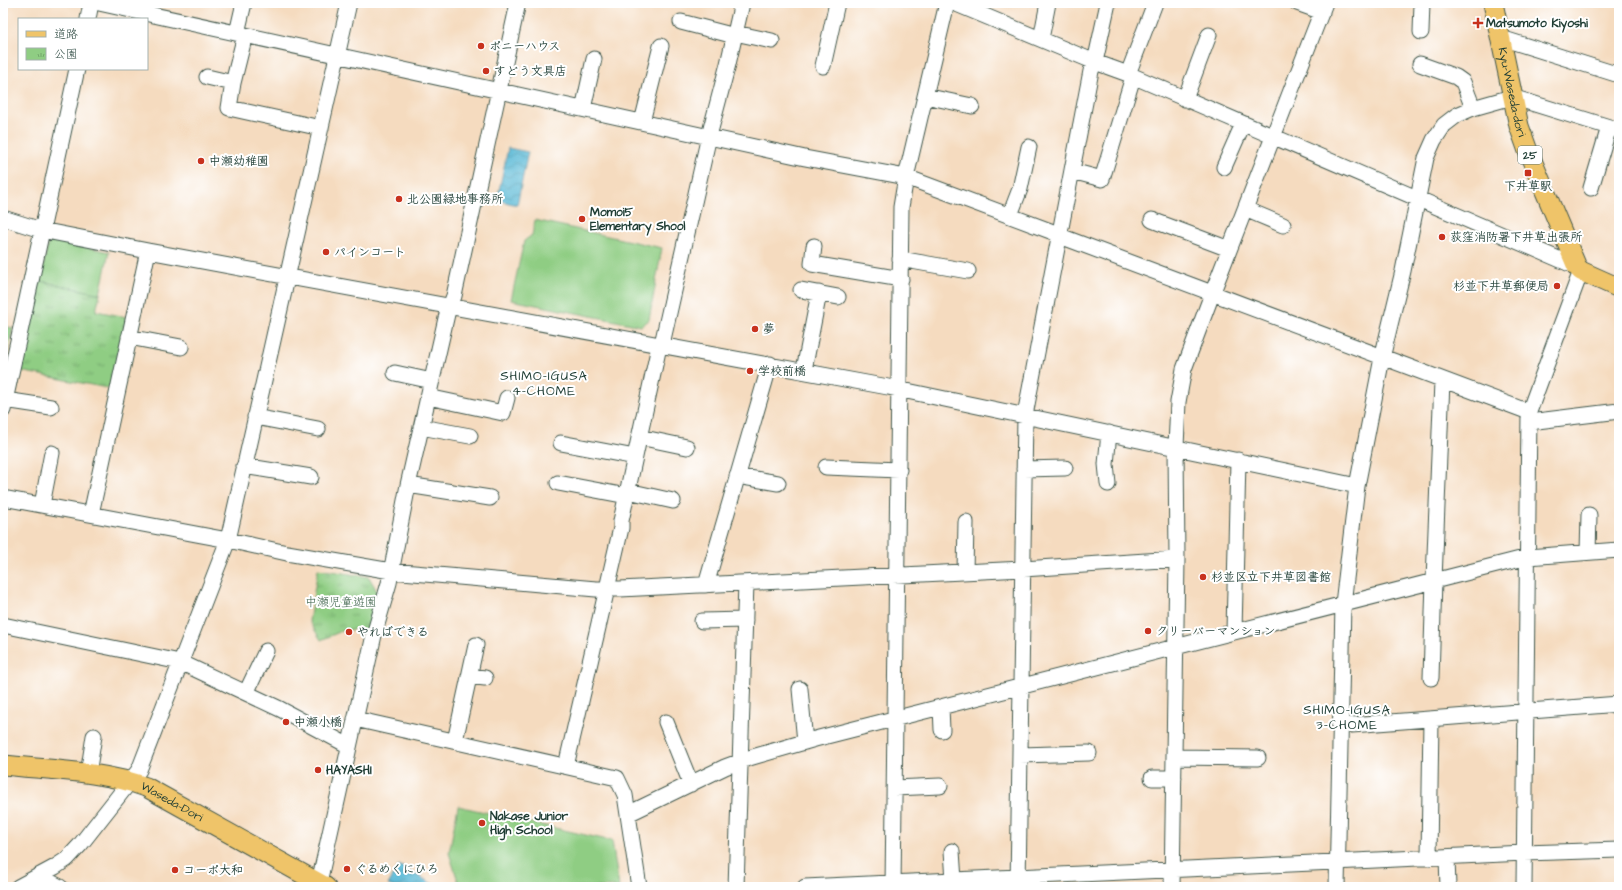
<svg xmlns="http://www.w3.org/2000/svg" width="1622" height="890" font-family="'Architects Daughter','Klee One',sans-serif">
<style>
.grass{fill:#8fcd83;stroke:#57855c}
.park{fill:url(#park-tufts);stroke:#57855c}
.water{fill:url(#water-waves);stroke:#3a7a84}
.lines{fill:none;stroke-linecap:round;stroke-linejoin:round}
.minor-casing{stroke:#3f5549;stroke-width:17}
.major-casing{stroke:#3f5549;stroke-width:21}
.minor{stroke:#fff;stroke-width:15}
.major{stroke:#efc469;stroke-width:19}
.poi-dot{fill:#c8321e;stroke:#fff;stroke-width:1.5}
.labels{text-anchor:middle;stroke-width:4;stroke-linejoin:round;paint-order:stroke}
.shield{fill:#fff;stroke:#627771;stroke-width:1}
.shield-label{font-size:11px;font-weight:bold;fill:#1f3d34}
.poi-label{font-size:12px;font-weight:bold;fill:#1f3d34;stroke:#fff;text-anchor:start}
.street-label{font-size:12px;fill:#1f3d34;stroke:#fff}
.park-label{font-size:12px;fill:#3b6148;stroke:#fff}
.neighbourhood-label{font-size:13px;letter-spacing:1px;fill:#1f3d34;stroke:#fff}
</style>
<defs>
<pattern id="park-tufts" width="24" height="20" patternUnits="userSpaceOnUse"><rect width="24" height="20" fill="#8fcd83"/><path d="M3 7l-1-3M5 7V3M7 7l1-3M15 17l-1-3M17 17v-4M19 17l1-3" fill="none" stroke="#74a86c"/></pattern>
<pattern id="water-waves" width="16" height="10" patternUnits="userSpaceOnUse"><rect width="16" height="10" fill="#56b8d5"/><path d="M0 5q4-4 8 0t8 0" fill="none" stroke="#4797ae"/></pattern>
</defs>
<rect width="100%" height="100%" fill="#fff"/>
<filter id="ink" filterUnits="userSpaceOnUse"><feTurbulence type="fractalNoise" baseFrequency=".025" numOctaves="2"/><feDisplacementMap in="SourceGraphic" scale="8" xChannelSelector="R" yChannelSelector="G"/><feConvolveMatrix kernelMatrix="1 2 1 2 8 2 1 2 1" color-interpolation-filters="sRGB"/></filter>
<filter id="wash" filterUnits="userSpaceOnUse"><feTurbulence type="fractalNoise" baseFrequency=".012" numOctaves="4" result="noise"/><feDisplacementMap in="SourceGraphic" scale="16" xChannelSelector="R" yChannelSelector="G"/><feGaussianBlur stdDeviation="0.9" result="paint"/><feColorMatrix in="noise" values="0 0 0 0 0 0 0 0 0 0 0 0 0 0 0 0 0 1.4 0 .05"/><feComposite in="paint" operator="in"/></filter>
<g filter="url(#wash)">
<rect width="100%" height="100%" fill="#f5dbbf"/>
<!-- grass -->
<path class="grass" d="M 535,220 L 662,248 L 649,320 L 641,326 L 511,300 L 524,241 L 532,235 Z
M 49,239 L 109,252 L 100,294 L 40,281 Z
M 458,806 L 612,841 L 619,887 L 460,887 L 449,853 Z"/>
<!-- park -->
<path class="park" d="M 40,281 L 100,294 L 96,311 L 127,317 L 112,389 L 20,371 Z
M 3,326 L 13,328 L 3,374 Z
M 318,569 L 369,577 L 377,591 L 369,629 L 344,630 L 321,640 L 309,621 Z"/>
<!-- water -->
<path class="water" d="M 508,148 L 528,152 L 517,205 L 497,200 Z
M 399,865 L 438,887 L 392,887 L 388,885 Z"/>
</g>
<g filter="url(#ink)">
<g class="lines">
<!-- minor casing -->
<g class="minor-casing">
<path id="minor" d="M 99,3 L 805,158 L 906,177 L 1053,232 L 1060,236 L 1529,412
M 954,3 L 1095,62 L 1128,74 L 1577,267
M 1297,3 L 1322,12
M 88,19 L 91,3
M 681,22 L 735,36
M 1421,32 L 1422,3
M 237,33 L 244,3
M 735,33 L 772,41
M 245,35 L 233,83 L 229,108 L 321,128
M 1501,38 L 1619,75
M 1041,39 L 1048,3
M 1420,64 L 1456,77 L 1463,82 L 1473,108
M 823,66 L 837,3
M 1128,74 L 1155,3
M 207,77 L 233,83
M 925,96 L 972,106
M 1185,99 L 1209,35
M 583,109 L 594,59
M 642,122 L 661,46
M 1224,167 L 1243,124
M 1072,171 L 1102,179 L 1133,77
M 1591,188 L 1609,127
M 1245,209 L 1283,225
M 1010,215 L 1020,189 L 1029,147
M 3,218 L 41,230 L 148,251 L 888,387 L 1357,486
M 1152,220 L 1229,249
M 814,246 L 812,264 L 901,279
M 900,259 L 968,271
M 801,290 L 838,297
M 129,337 L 181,347
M 804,370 L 819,293
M 395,373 L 432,381
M 428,397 L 503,413 L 507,398
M 5,400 L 51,407
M 3,410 L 77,69
M 255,417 L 318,429
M 1529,422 L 1619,411
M 421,427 L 470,436
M 639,437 L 687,447
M 561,443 L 635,457
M 244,466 L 311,477
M 826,467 L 899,470
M 1024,469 L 1065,468
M 737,476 L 778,483
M 558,483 L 627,496
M 1108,484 L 1106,464 L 1109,433
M 408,485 L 490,498
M 628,491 L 673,501
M 3,498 L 228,540 L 287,553 L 391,571 L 596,589 L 620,589 L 1023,569 L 1177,559
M 42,505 L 52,453
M 91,514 L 148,251
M 1588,552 L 1589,515
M 965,572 L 966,522
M 706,585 L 770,364
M 702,621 L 745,620
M 3,625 L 180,662 L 280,709 L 349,746
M 1234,632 L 1238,460
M 469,676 L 485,678
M 1431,678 L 1434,580 L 1442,381
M 800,689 L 805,742
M 246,693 L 266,651
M 941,707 L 942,730
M 355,719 L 617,778 L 625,795 L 639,887
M 666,722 L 691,784
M 1339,726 L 1619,704
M 455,741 L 476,645
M 1020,755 L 1089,753
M 1174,757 L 1258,758
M 566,766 L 621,528 L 621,521 L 658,351 L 662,344 L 709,136 L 728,64 L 742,3
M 88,774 L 94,736
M 1152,778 L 1174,778
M 894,788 L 940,786
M 628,814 L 725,767 L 749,758 L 815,739 L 1528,557 L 1619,550
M 952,851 L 954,880
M 1447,857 L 1448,887
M 1429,858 L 1431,719
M 39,876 L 60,887
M 18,887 L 55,867 L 67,859 L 80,845 L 139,770 L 228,540 L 349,3
M 318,887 L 374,635 L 389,583 L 408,485 L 447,314 L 454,296 L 518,3
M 736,887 L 746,583
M 805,887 L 1524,853 L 1619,850
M 893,887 L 901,207 L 906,177 L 947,3
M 1018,887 L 1025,415 L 1091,71 L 1095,62 L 1108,3
M 1172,887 L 1177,559 L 1176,447 L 1178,402 L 1184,369 L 1212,294 L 1325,3
M 1337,887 L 1343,604 L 1357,486 L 1382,358 L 1403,271 L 1426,158 L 1434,140 L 1444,125 L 1457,115 L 1473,108 L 1512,97 L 1619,130
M 1524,887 L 1529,412 L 1581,271"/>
</g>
<!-- major casing -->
<g class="major-casing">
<g id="major">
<path id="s1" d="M 1493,3 L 1519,126 L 1528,151 L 1577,267 L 1581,271 L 1619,288"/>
<path id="s2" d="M 3,765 C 49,770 104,771 146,787 L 326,887"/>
</g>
</g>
<!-- minor -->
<use href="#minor" class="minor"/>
<!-- major -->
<use href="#major" class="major"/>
</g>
</g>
<!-- markers -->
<g class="poi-dot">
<path d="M1476 17h4v4h4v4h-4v4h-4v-4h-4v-4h4z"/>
<circle cx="481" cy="46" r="4"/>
<circle cx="486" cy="71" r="4"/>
<circle cx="201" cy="161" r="4"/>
<rect x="1524" y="169" width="8" height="8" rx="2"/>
<circle cx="399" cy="199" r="4"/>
<circle cx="582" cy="219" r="4"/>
<circle cx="1442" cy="237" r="4"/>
<circle cx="326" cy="252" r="4"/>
<circle cx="1557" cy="286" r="4"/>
<circle cx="755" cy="329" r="4"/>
<circle cx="750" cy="371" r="4"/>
<circle cx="1203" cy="577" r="4"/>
<circle cx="1148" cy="631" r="4"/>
<circle cx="349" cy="632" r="4"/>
<circle cx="286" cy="722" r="4"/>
<circle cx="318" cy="770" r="4"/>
<circle cx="482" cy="823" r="4"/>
<circle cx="347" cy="869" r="4"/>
<circle cx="175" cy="870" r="4"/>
</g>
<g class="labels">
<!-- shield labels -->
<rect class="shield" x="1518" y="146" width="24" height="18" rx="3"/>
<g class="shield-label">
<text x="1530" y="159">25</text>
</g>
<!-- poi labels -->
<g class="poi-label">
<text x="1486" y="27">Matsumoto Kiyoshi</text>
<text x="489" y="50">ポニーハウス</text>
<text x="494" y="75">すどう文具店</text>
<text x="209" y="165">中瀬幼稚園</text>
<text x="1528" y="190" text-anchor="middle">下井草駅</text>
<text x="407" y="203">北公園緑地事務所</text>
<text x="590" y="216">Momoi5<tspan x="590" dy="14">Elementary Shool</tspan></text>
<text x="1450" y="241">荻窪消防署下井草出張所</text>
<text x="334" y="256">パインコート</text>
<text x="1549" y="290" text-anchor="end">杉並下井草郵便局</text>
<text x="763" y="333">夢</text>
<text x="758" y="375">学校前橋</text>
<text x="1211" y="581">杉並区立下井草図書館</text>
<text x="1156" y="635">クリーバーマンション</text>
<text x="357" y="636">やればできる</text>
<text x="294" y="726">中瀬小橋</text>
<text x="326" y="774">HAYASHI</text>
<text x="490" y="820">Nakase Junior<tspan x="490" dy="14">High School</tspan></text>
<text x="355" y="873">ぐるめくにひろ</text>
<text x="183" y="874">コーポ大和</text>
</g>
<!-- street labels -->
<g class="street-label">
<text dy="4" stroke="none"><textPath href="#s1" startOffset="91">Kyu-Waseda-dori</textPath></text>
<text dy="4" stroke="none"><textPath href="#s2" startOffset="175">Waseda-Dori</textPath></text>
</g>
<!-- park labels -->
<g class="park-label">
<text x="341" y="606">中瀬児童遊園</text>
</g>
<!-- neighbourhood labels -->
<g class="neighbourhood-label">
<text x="544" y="380">SHIMO-IGUSA<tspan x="544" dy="15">4-CHOME</tspan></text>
<text x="1347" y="714">SHIMO-IGUSA<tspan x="1347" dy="15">3-CHOME</tspan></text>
</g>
</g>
<!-- margin -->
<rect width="1622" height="890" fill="none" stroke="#fff" stroke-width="16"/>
<!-- legend -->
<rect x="18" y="18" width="130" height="52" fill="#ffffff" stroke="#a5b1ae"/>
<rect x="26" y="31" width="20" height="6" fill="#efc469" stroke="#a5b1ae"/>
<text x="54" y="38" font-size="12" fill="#1f3d34">道路</text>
<rect x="26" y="48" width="20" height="12" fill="url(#park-tufts)" stroke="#a5b1ae"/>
<text x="54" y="58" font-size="12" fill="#1f3d34">公園</text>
</svg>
